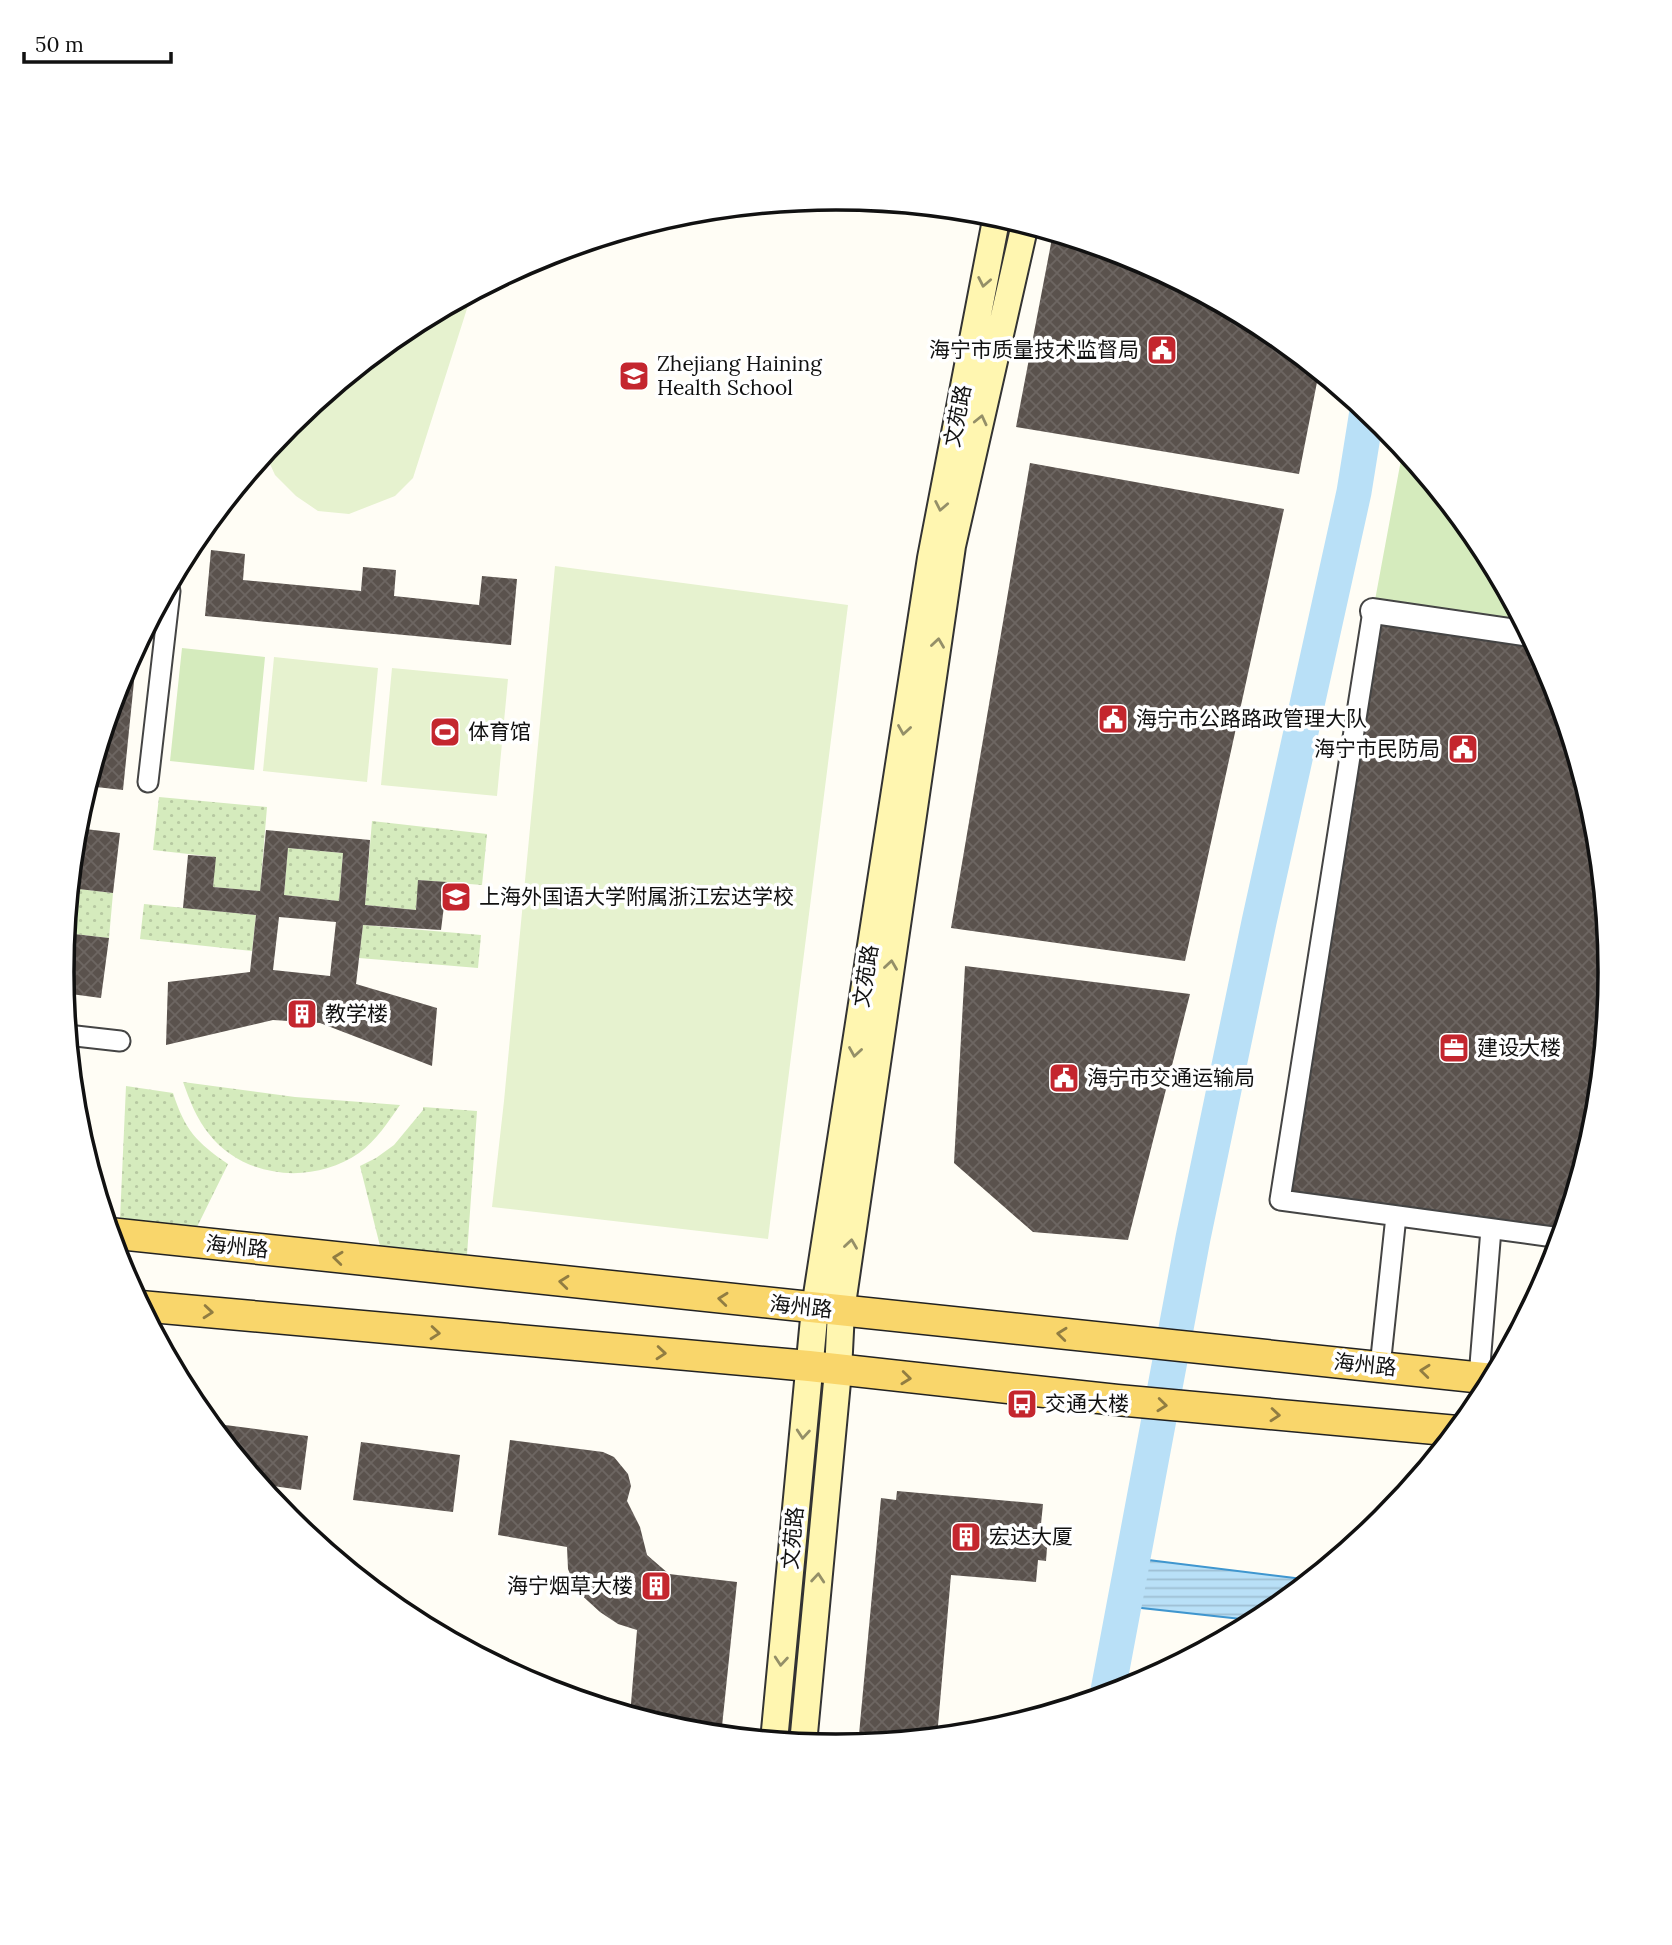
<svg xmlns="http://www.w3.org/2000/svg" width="1672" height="1945" font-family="Lora,'Noto Sans SC',serif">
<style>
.grass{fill:url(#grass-dots)}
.park{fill:#d5ebbd}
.pitch{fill:#e6f2cf}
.water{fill:url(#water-rules);stroke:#3f96cf;stroke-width:2}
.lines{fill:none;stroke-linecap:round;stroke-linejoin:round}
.river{stroke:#b9e0f7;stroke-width:35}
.building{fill:url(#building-cross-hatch);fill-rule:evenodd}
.minor-casing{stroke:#444;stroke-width:23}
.tertiary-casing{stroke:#444;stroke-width:28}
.secondary-casing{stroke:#333;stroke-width:30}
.primary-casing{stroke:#222;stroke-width:33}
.minor{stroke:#fff;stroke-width:19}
.tertiary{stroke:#fff;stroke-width:24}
.secondary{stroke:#fff6b0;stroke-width:26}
.primary{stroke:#f9d66b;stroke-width:30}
.oneway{stroke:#948f68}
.oneway2{stroke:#917d42}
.labels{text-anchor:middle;stroke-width:7;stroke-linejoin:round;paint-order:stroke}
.poi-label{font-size:21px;fill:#111;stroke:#fff;text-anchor:start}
.street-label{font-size:21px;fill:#111;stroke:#fff}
.rim{fill:none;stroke:#111;stroke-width:3.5}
</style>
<defs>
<pattern id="grass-dots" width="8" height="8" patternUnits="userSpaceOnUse" patternTransform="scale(1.75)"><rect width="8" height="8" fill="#d5ebbd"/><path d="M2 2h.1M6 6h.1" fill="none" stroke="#b6c8a1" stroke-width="1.8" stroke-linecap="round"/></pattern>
<pattern id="water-rules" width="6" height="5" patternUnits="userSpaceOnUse" patternTransform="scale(1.75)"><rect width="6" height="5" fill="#b9e0f7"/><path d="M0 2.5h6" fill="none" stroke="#9ebfd3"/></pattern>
<pattern id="building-cross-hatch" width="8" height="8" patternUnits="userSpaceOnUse" patternTransform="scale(1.75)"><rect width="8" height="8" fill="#5a524d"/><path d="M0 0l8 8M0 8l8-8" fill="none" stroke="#6d6662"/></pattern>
</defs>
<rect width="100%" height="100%" fill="#fffdf5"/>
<!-- grass -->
<path class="grass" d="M 159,797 L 267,807 L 260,891 L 213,887 L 215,857 L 153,850 Z
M 372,821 L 487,834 L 482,885 L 419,880 L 416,910 L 365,905 Z
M 288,848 L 343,853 L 339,901 L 284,895 Z
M 70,888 L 113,893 L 109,938 L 65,933 Z
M 144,904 L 256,915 L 252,951 L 140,939 Z
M 363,925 L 481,935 L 478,968 L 359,958 Z
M 183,1082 L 295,1097 L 400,1105 C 388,1122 376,1141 359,1153 C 313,1185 244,1179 209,1134 C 196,1118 190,1101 183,1082 Z
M 126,1086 L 173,1093 C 185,1130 196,1142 228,1164 L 197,1227 L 120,1219 Z
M 423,1107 L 477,1111 L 467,1255 L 380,1246 L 360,1166 L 376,1158 L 394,1145 L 423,1110 Z"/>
<!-- park -->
<path class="park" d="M 1403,449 L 1480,542 L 1530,634 L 1373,611 Z
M 182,648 L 265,657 L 254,770 L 170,761 Z"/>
<!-- pitch -->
<path class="pitch" d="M 472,293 L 413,478 L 395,496 L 349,514 L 318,511 L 296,496 L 275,475 L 265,453 L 288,424 L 406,328 Z
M 555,566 L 848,605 L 768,1239 L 492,1207 L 504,1101 Z
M 274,657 L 378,668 L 367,782 L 263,771 Z
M 392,668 L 508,679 L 497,796 L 381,785 Z"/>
<!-- water -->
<path class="water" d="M 1132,1558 L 1311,1580 L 1259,1621 L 1124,1606 Z"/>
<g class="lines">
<!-- river -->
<path class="river" d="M 1107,1696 L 1193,1238 L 1259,922 L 1354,492 L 1367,411"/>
</g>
<!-- building -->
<path class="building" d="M 1053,233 L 1133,257 L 1267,329 L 1319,372 L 1299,474 L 1016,427 Z
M 1030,463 L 1284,509 L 1185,961 L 951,928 Z
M 211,550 L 245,554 L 243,580 L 361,591 L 363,567 L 396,570 L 394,596 L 479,605 L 482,576 L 517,579 L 511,645 L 205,616 Z
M 1373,611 L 1530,634 L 1552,676 L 1596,822 L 1611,972 L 1596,1124 L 1561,1238 L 1280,1200 Z
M 138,642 L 123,790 L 87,786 L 120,676 Z
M 76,828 L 120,833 L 113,893 L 70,888 Z
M 266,830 L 370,840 L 365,905 L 416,910 L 418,880 L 447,882 L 441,930 L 363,925 L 356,984 L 437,1008 L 432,1066 L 320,1023 L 273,1020 L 166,1045 L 168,982 L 250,972 L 256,915 L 183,908 L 188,855 L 216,857 L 213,887 L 260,891 ZM 288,848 L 343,853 L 339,901 L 284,895 ZM 279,917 L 336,922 L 330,976 L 273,970 Z
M 65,933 L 109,938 L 101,998 L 63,993 L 61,972 Z
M 965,966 L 1190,994 L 1128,1240 L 1033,1232 L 954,1163 Z
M 210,1423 L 308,1436 L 301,1490 L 259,1484 L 210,1425 Z
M 510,1440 L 603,1452 L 614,1457 L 628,1474 L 631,1486 L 627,1501 L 640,1527 L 647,1555 L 669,1574 L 737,1582 L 721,1736 L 684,1732 L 630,1716 L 637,1630 L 618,1624 L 600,1612 L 577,1591 L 568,1569 L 567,1547 L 498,1535 Z
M 361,1442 L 460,1455 L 453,1512 L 353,1500 Z
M 897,1491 L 1043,1504 L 1040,1534 L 1048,1535 L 1046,1561 L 1038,1560 L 1036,1582 L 951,1575 L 937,1737 L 858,1745 L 881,1498 L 896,1500 Z"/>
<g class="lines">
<!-- minor casing -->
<g class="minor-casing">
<path id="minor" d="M 1373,611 L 1280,1200 L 1561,1238
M 148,782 L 170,591
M 67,1035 L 120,1041
M 1380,1367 L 1396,1216
M 1479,1377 L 1491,1229"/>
</g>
<!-- tertiary casing -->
<g class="tertiary-casing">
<path id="tertiary" d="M 1373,611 L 1530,634"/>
</g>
<!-- secondary casing -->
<g class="secondary-casing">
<path id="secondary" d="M 774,1741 L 815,1308 L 931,558 L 997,215
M 803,1744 L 838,1371 L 841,1311 L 952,546 L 1025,224"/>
</g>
<!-- primary casing -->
<g class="primary-casing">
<path id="primary" d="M 109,1233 L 1493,1379
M 140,1306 L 809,1366 L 1117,1400 L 1457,1431"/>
</g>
<!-- minor -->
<use href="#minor" class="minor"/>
<!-- tertiary -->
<use href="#tertiary" class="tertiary"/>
<!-- secondary -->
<use href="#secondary" class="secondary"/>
<!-- primary -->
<use href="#primary" class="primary"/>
</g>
<!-- one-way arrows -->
<defs><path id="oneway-chevron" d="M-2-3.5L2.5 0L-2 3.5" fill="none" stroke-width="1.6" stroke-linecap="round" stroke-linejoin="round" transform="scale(1.75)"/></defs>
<g class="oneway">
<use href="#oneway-chevron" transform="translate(984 282) rotate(101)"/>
<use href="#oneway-chevron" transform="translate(981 420) rotate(-77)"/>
<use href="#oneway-chevron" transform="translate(941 506) rotate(101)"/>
<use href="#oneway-chevron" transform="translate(938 643) rotate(-82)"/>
<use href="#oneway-chevron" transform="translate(904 730) rotate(99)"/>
<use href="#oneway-chevron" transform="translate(891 965) rotate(-82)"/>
<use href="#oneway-chevron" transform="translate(855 1052) rotate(99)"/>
<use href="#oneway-chevron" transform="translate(851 1244) rotate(-82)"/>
<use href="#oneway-chevron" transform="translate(803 1434) rotate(95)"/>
<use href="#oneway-chevron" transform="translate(818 1578) rotate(-85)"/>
<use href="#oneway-chevron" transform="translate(781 1661) rotate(95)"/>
</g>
<g class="oneway2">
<use href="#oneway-chevron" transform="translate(338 1258) rotate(-174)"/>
<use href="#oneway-chevron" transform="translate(564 1282) rotate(-174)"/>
<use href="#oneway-chevron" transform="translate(723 1299) rotate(-174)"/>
<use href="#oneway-chevron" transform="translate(208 1312) rotate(5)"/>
<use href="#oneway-chevron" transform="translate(435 1333) rotate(5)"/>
<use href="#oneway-chevron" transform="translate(1062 1334) rotate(-174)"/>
<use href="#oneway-chevron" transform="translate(661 1353) rotate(5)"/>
<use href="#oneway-chevron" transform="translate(1425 1371) rotate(-174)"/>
<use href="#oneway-chevron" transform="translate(906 1378) rotate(6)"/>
<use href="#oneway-chevron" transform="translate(1162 1405) rotate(6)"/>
<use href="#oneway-chevron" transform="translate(1275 1415) rotate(5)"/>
</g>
<!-- icons -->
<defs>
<g id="civic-square" transform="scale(1.575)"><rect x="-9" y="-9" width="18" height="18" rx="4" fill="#c4262e" stroke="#fff"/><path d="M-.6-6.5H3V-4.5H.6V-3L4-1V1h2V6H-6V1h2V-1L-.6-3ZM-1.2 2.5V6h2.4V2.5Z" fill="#fff"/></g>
<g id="school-square" transform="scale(1.575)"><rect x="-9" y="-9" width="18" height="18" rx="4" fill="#c4262e" stroke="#fff"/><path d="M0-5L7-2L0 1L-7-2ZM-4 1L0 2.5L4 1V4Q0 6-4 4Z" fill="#fff"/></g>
<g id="stadium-square" transform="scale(1.575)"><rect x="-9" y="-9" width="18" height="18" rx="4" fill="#c4262e" stroke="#fff"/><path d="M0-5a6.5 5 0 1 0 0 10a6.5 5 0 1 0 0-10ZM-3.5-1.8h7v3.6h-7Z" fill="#fff"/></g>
<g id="building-square" transform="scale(1.575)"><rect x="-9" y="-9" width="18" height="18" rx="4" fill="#c4262e" stroke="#fff"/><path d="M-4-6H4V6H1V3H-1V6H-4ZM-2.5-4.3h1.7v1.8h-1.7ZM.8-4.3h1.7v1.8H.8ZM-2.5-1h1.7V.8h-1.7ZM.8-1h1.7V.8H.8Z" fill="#fff"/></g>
<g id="office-square" transform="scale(1.575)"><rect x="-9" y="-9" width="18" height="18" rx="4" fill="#c4262e" stroke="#fff"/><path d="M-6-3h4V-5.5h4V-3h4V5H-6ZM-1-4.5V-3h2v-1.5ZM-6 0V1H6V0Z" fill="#fff"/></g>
<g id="bus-square" transform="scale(1.575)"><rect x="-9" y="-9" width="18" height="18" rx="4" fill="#c4262e" stroke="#fff"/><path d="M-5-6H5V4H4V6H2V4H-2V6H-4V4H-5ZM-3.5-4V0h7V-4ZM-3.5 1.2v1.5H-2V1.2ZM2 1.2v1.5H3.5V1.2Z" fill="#fff"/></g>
</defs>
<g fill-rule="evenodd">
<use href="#civic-square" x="1162" y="350"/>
<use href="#school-square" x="634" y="376"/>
<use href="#civic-square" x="1113" y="719"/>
<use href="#stadium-square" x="445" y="732"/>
<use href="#civic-square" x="1463" y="749"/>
<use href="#school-square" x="456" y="897"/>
<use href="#building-square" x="302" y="1014"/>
<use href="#office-square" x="1454" y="1048"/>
<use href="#civic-square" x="1064" y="1078"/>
<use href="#bus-square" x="1022" y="1404"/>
<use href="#building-square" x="966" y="1537"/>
<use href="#building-square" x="656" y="1586"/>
</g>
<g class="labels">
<!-- poi labels -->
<g class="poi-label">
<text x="1139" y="357" text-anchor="end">海宁市质量技术监督局</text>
<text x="657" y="371">Zhejiang Haining<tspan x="657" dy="24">Health School</tspan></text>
<text x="1136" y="726">海宁市公路路政管理大队</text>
<text x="468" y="739">体育馆</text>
<text x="1440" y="756" text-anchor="end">海宁市民防局</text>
<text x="479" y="904">上海外国语大学附属浙江宏达学校</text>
<text x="325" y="1021">教学楼</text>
<text x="1477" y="1055">建设大楼</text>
<text x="1087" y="1085">海宁市交通运输局</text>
<text x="1045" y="1411">交通大楼</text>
<text x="989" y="1544">宏达大厦</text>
<text x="633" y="1593" text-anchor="end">海宁烟草大楼</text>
</g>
<!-- street labels -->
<g class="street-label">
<text transform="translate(958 416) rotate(-79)" y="7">文苑路</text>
<text transform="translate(866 976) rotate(-81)" y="7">文苑路</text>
<text transform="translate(237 1247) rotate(6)" y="7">海州路</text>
<text transform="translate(801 1307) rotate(6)" y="7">海州路</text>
<text transform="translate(1365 1365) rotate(6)" y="7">海州路</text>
<text transform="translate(793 1538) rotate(-85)" y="7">文苑路</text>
</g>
</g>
<!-- crop -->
<path d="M0 0H1672V1945H0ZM74 972a762 762 0 1 1 1524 0a762 762 0 1 1-1524 0Z" fill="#fff" fill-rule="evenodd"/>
<path class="rim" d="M74 972a762 762 0 1 1 1524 0a762 762 0 1 1-1524 0Z"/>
<!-- scale -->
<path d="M24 52v10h147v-10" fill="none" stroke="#111111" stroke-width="3.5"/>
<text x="35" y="52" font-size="21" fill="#111111" stroke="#ffffff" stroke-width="5" paint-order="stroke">50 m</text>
</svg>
